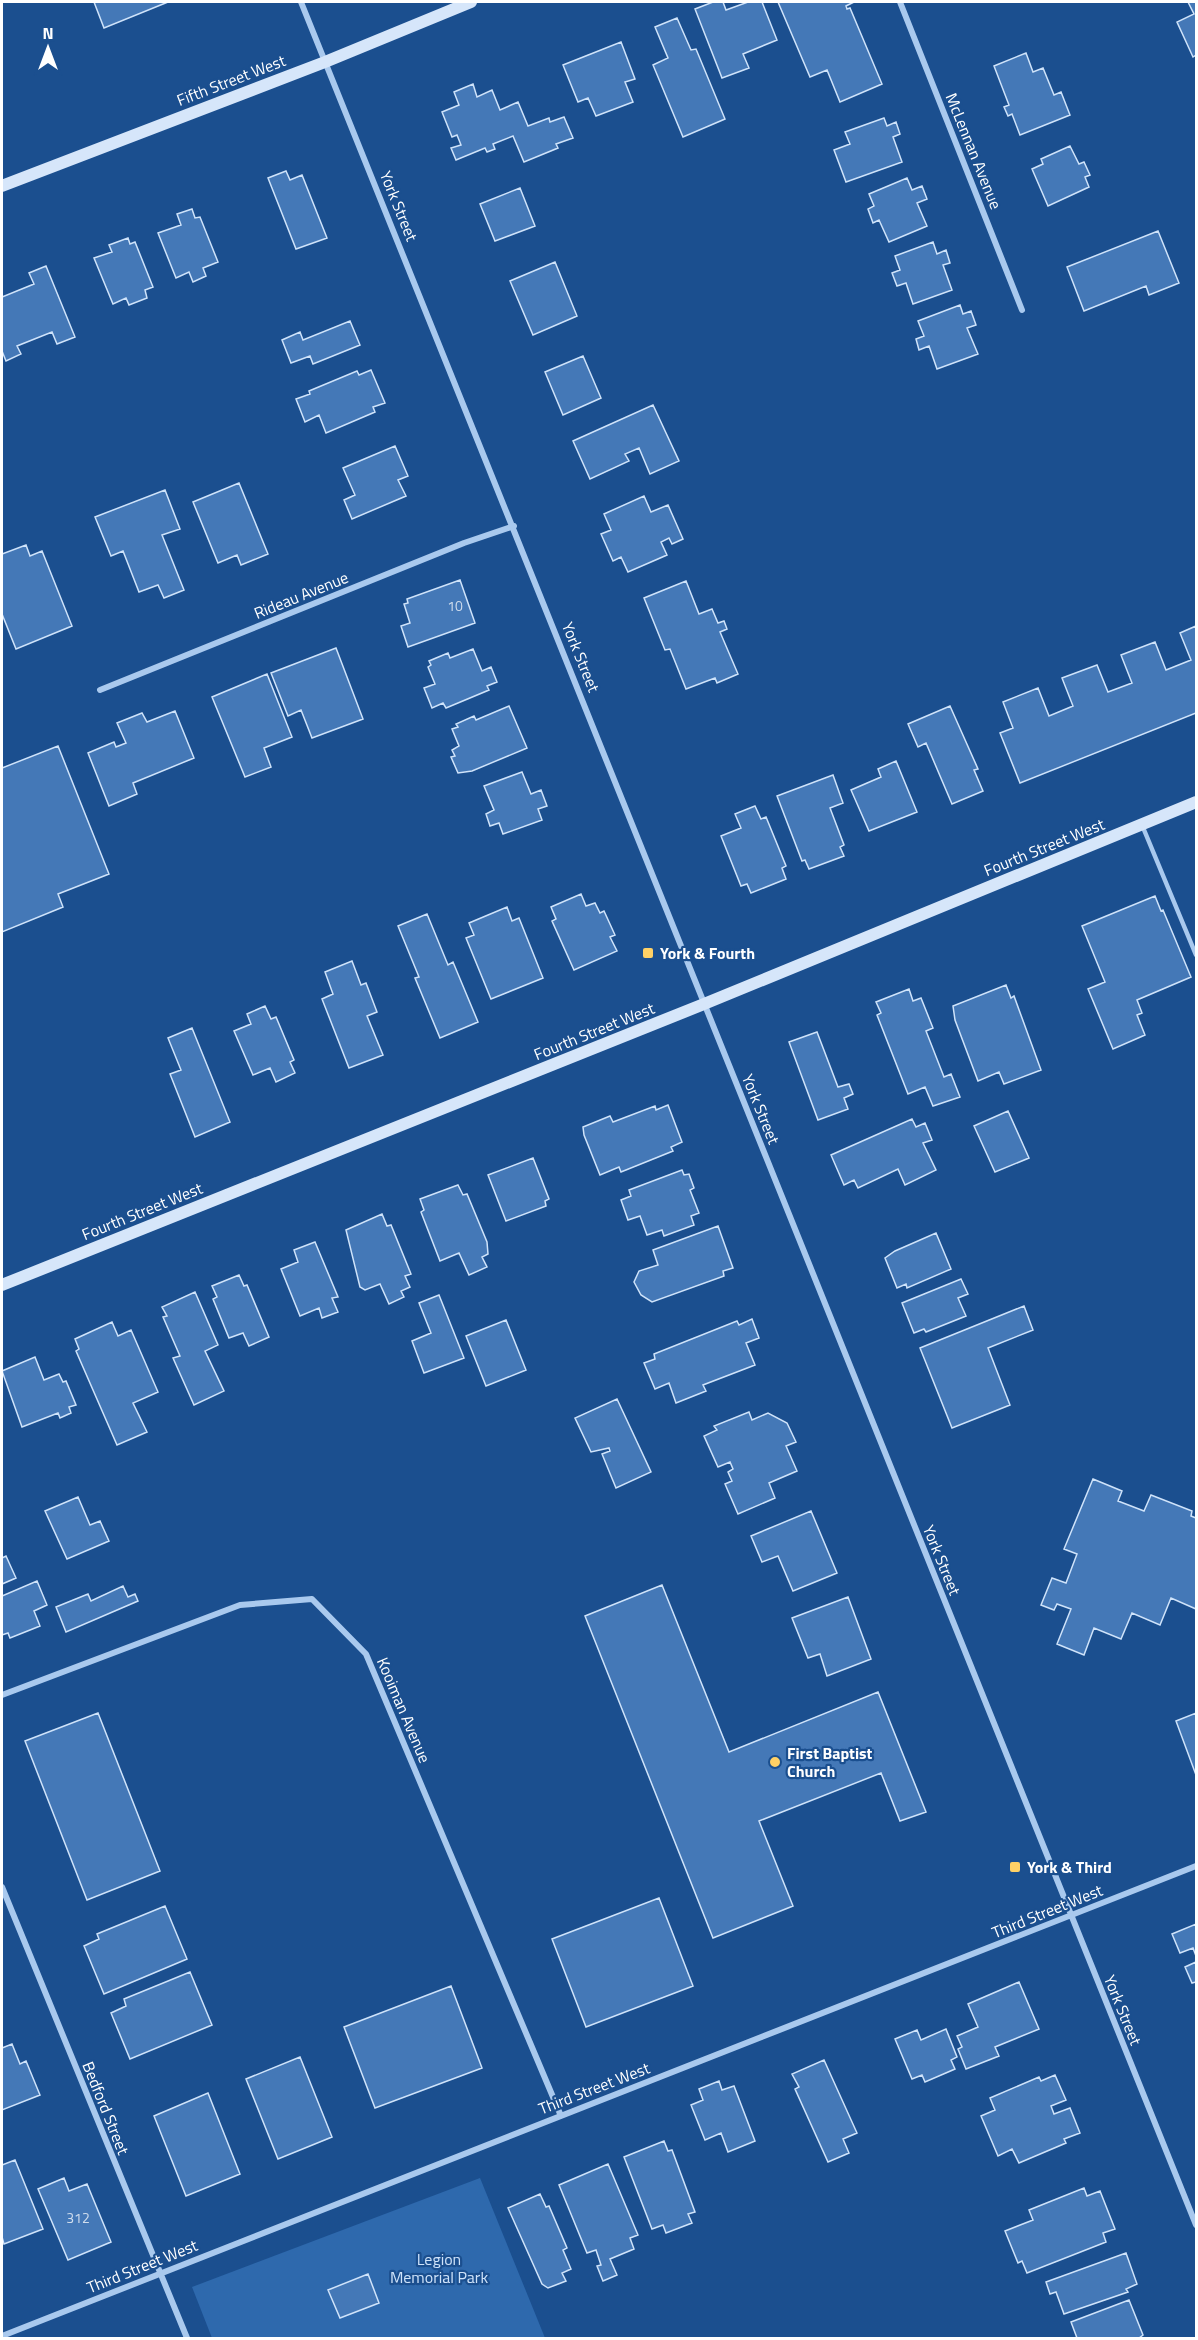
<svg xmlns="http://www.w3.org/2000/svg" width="1198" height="2340" font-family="'Titillium Web',sans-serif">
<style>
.green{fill:#2e69ad}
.building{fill:#4478b7;stroke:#cfe3fa;stroke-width:1.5}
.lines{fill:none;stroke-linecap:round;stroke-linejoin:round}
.lane{stroke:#a9c9ee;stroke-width:4.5}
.street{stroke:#a9c9ee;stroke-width:6}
.secondary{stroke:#d6e6fa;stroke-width:12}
.poi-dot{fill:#ffd166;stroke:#1b4f8f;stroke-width:2}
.labels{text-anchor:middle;stroke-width:4.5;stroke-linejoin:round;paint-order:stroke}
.number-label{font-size:14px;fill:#d0dded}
.street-label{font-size:16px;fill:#fff;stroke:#1b4f8f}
.poi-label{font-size:16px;font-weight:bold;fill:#fff;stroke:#1b4f8f;text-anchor:start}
.park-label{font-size:16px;fill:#cfe3fa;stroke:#1b4f8f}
</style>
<rect width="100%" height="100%" fill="#1b4f8f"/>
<!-- green -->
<path class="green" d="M 480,2178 L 545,2338 L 212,2338 L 192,2287 Z"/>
<!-- building -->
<path class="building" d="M 94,2 L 168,2 L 104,28 Z
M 713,2 L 723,2 L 726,10 L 748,2 L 762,2 L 777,40 L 743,54 L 749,68 L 722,78 L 695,9 Z
M 778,2 L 854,2 L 846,6 L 847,9 L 850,8 L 882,84 L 840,102 L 827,70 L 810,77 Z
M 1188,2 L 1196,2 L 1196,55 L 1193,57 L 1177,22 L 1194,14 Z
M 677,18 L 691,50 L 696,49 L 725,119 L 683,137 L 653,65 L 668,58 L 655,27 Z
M 621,42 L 635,79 L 625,82 L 633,102 L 596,116 L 588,98 L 578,102 L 563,65 Z
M 1026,53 L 1033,72 L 1043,68 L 1054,95 L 1061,92 L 1070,115 L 1020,135 L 1012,114 L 1008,116 L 1004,107 L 1009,105 L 994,66 Z
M 473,84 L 477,97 L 492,90 L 500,110 L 518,102 L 528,126 L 549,118 L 550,122 L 564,117 L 573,138 L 556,144 L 558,148 L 524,162 L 513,136 L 493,144 L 495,149 L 487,152 L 485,148 L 456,160 L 451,148 L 461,145 L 457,135 L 452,137 L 442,112 L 459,105 L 454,92 Z
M 884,118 L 887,126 L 896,122 L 900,134 L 893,137 L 902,162 L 846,182 L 834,150 L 850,144 L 845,132 Z
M 1070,146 L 1079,164 L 1084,162 L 1090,175 L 1085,177 L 1089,187 L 1048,206 L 1032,169 L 1043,164 L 1041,159 Z
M 286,171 L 290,180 L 302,175 L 327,238 L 296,249 L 268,178 Z
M 907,178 L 912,190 L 922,186 L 927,199 L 917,203 L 927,226 L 889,242 L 879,220 L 873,223 L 868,209 L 874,206 L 869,194 Z
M 520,188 L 535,226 L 495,241 L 480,204 Z
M 192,209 L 195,218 L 200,217 L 218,262 L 203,268 L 206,276 L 193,282 L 189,272 L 176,278 L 158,233 L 181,225 L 177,214 Z
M 1158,231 L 1179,283 L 1149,295 L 1146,286 L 1084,311 L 1067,267 Z
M 128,238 L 130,244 L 135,242 L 153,287 L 145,290 L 147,298 L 129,305 L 126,298 L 113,304 L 94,258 L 112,252 L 109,245 Z
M 933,242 L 937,254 L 946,250 L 950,263 L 943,265 L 952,290 L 913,304 L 906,283 L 897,286 L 892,273 L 900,270 L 895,256 Z
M 555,262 L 577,316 L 533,335 L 510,281 Z
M 46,266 L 75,337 L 57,344 L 52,332 L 17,346 L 21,354 L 6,361 L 2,351 L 2,297 L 34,284 L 29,273 Z
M 960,305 L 963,314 L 971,311 L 976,325 L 967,328 L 978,354 L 937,369 L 929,346 L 919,350 L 916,339 L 924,336 L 918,321 Z
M 350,321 L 360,345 L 313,364 L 310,356 L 291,363 L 282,340 L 300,332 L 303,340 Z
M 583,356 L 601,398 L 563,415 L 545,372 Z
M 371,370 L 385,403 L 373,407 L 375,412 L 326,433 L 319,415 L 305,422 L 296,399 L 310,394 L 309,391 L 357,371 L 359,375 Z
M 653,405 L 679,461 L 650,474 L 639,448 L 625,454 L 629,461 L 590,479 L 573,441 Z
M 395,446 L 408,476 L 398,480 L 406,496 L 352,519 L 344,500 L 355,495 L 343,468 Z
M 239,483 L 268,554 L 241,565 L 237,555 L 218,563 L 193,502 Z
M 165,490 L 180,529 L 162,535 L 184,590 L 164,598 L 158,585 L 139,592 L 123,551 L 111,556 L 95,517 Z
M 644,496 L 651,512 L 668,505 L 683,539 L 672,544 L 669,538 L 661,542 L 667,555 L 628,572 L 621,557 L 613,561 L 601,534 L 611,530 L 604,514 Z
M 26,545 L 30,556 L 42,551 L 72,626 L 16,649 L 2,614 L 2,554 Z
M 460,580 L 475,623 L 408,647 L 401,626 L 410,623 L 404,604 L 408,603 L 407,599 Z
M 686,581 L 699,614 L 712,609 L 718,623 L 724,621 L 727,629 L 720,632 L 738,674 L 717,683 L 715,678 L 686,689 L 670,649 L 665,650 L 644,598 Z
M 1196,626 L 1196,713 L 1020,783 L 1000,733 L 1013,728 L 1003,702 L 1038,688 L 1049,716 L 1073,706 L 1062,678 L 1097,665 L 1108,692 L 1132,683 L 1121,655 L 1155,642 L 1166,670 L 1191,660 L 1180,633 Z
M 336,648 L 363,719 L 312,738 L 301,710 L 288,716 L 271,673 Z
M 473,649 L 482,671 L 491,667 L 497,682 L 487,686 L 489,690 L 446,708 L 443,703 L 432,708 L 424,688 L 435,684 L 428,667 L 431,665 L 429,661 L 448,653 L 450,658 Z
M 267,674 L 292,737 L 264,748 L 271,767 L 245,777 L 212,697 Z
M 509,706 L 527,748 L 472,771 L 458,773 L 451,757 L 455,756 L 452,750 L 459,746 L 452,729 L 458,727 L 456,724 L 474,716 L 476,720 Z
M 950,706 L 978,769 L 974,770 L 983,791 L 952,804 L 926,743 L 918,747 L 908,724 Z
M 175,711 L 194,758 L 133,783 L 137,794 L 109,806 L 88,753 L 114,742 L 116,747 L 126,743 L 117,723 L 142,713 L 147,722 Z
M 58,746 L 109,874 L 58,894 L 63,907 L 2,932 L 2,768 Z
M 896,761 L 917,812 L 869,831 L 851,790 L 881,777 L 878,769 Z
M 522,772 L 531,794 L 541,790 L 547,806 L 538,809 L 542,820 L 503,834 L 499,823 L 490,826 L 486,814 L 494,810 L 484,786 Z
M 833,775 L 843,803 L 830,808 L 844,845 L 840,847 L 844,856 L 809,869 L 805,860 L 802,861 L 777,796 Z
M 755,806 L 761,819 L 766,817 L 786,866 L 782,868 L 786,879 L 751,893 L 747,884 L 741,886 L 721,836 L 741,828 L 735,814 Z
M 581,894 L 586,906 L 595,903 L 600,913 L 604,911 L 615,935 L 610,937 L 617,951 L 574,970 L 552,921 L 556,919 L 551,907 Z
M 1155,896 L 1161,911 L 1163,910 L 1191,977 L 1137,1000 L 1142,1013 L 1137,1015 L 1145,1035 L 1113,1049 L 1088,989 L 1105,982 L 1082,926 Z
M 507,907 L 512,921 L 519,918 L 543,978 L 491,999 L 466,938 L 474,935 L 469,923 Z
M 427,914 L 448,965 L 453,962 L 478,1022 L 440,1038 L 415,978 L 419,977 L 398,926 Z
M 352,961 L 361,985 L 366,983 L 377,1012 L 367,1016 L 383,1055 L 349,1068 L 322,999 L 333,994 L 325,972 Z
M 1006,985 L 1011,998 L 1014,996 L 1041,1070 L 1004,1084 L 999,1072 L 978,1081 L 955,1020 L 953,1006 Z
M 909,989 L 913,1001 L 921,998 L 933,1028 L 926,1031 L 944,1077 L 951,1074 L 960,1097 L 933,1106 L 925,1087 L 908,1094 L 877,1015 L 881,1013 L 876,1002 Z
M 265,1006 L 271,1019 L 276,1017 L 294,1060 L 290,1062 L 295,1073 L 276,1082 L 270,1068 L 253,1075 L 234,1031 L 251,1024 L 247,1014 Z
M 192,1028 L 230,1122 L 195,1137 L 170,1074 L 181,1070 L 168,1038 Z
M 817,1032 L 838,1087 L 849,1084 L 853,1094 L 844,1098 L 848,1109 L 818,1120 L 789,1042 Z
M 668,1105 L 682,1142 L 671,1147 L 673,1151 L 621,1172 L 619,1167 L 600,1175 L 584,1135 L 583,1127 L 610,1116 L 613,1122 L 655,1106 L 656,1110 Z
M 1008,1111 L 1029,1158 L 995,1172 L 974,1126 Z
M 912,1119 L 916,1127 L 925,1123 L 932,1140 L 923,1143 L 936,1170 L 905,1185 L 898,1169 L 858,1188 L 854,1180 L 844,1185 L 831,1155 Z
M 533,1158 L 549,1199 L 545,1201 L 546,1206 L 506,1221 L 488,1175 Z
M 682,1170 L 684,1175 L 689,1174 L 694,1188 L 690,1190 L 699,1213 L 691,1216 L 694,1225 L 664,1236 L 662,1230 L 647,1235 L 640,1216 L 628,1220 L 621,1200 L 631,1196 L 629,1190 Z
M 458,1185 L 463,1195 L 467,1194 L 487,1242 L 488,1254 L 482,1257 L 487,1267 L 469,1275 L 459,1253 L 440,1261 L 421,1212 L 424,1210 L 420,1199 Z
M 382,1214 L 387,1226 L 391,1225 L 411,1274 L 405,1276 L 410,1287 L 401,1291 L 404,1297 L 389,1304 L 380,1284 L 365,1290 L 360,1287 L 346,1230 Z
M 718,1226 L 733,1268 L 723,1271 L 724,1276 L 652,1302 L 641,1295 L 634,1282 L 639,1271 L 658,1265 L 653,1250 Z
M 936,1233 L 951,1269 L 907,1288 L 906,1284 L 897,1288 L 885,1258 L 895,1251 Z
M 315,1242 L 338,1297 L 332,1298 L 338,1312 L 322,1318 L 319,1308 L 300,1316 L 281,1269 L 298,1262 L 294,1250 Z
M 239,1275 L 244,1286 L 247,1285 L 269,1337 L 249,1346 L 243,1333 L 229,1338 L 213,1299 L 217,1297 L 212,1286 Z
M 961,1279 L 968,1294 L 958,1298 L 966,1316 L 926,1332 L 924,1329 L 914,1333 L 902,1303 Z
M 195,1292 L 218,1345 L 205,1351 L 224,1391 L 194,1405 L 173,1358 L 180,1356 L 163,1317 L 167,1316 L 162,1307 Z
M 439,1295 L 464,1358 L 424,1373 L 412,1341 L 431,1333 L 419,1303 Z
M 1024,1306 L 1033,1330 L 988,1348 L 1010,1405 L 952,1428 L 920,1348 Z
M 752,1319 L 759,1338 L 746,1343 L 755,1365 L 703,1385 L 706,1391 L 676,1403 L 669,1383 L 655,1389 L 644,1363 L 655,1359 L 654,1354 L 737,1321 L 739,1325 Z
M 506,1320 L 526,1370 L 486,1386 L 466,1336 Z
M 112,1322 L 118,1336 L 131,1330 L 158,1392 L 133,1403 L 147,1432 L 117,1445 L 76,1351 L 79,1349 L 75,1339 Z
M 35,1357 L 44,1380 L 59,1374 L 63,1382 L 66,1381 L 76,1405 L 69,1407 L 71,1413 L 60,1418 L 58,1413 L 22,1427 L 2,1371 Z
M 617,1399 L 651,1472 L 616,1488 L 602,1454 L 610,1451 L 609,1448 L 591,1452 L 575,1418 Z
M 749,1412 L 752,1420 L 768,1413 L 787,1423 L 796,1442 L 786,1446 L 797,1471 L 769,1483 L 775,1498 L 738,1514 L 725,1484 L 732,1481 L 728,1472 L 733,1469 L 730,1462 L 718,1467 L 704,1436 L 717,1430 L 714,1426 Z
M 1093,1479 L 1122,1491 L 1118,1501 L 1144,1511 L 1151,1495 L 1192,1511 L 1191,1516 L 1196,1518 L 1196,1609 L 1171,1598 L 1160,1625 L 1132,1613 L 1121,1639 L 1094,1628 L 1084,1655 L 1057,1644 L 1071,1609 L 1057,1604 L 1054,1610 L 1041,1605 L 1052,1578 L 1066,1583 L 1077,1554 L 1064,1549 Z
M 78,1497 L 90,1525 L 100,1521 L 109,1541 L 67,1559 L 45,1511 Z
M 811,1511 L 837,1573 L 793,1591 L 778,1556 L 762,1562 L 751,1536 Z
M 6,1556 L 16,1578 L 2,1584 L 2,1558 Z
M 37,1581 L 47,1605 L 34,1611 L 40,1626 L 10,1638 L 8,1633 L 2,1635 L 2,1596 Z
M 662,1585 L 729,1752 L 878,1692 L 926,1812 L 900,1821 L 881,1773 L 759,1821 L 793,1906 L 713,1938 L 585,1616 Z
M 123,1586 L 128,1597 L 135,1594 L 138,1601 L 66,1632 L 56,1607 L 88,1594 L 91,1601 Z
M 848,1597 L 871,1659 L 827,1676 L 820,1654 L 808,1658 L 792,1618 Z
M 98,1713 L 160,1871 L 87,1900 L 25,1741 Z
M 1196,1713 L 1196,1775 L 1176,1721 Z
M 659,1898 L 693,1986 L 586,2027 L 552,1939 Z
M 165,1906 L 187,1959 L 104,1994 L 84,1946 L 99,1939 L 97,1934 Z
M 1196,1924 L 1196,1956 L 1193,1948 L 1180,1953 L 1172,1934 Z
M 1196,1962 L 1196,1982 L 1192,1983 L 1185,1967 Z
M 190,1972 L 212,2025 L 130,2059 L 111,2013 L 126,2006 L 124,1999 Z
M 1019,1982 L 1039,2029 L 995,2047 L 999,2056 L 966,2069 L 958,2049 L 962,2047 L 957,2036 L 978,2027 L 968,2004 Z
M 451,1986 L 482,2068 L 375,2108 L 344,2027 Z
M 946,2029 L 957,2057 L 951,2060 L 955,2069 L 925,2082 L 922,2075 L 912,2079 L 895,2039 L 917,2030 L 921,2040 Z
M 12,2044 L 20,2064 L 26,2061 L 40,2095 L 2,2110 L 2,2048 Z
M 300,2057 L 332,2137 L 278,2159 L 246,2079 Z
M 824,2060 L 857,2133 L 843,2139 L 849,2153 L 828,2162 L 795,2089 L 799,2087 L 792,2074 Z
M 1055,2075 L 1066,2100 L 1051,2106 L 1054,2114 L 1070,2108 L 1080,2133 L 1064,2139 L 1066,2143 L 1019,2163 L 1012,2149 L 998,2156 L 981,2116 L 995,2110 L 990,2098 L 1039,2077 L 1041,2081 Z
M 719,2081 L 722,2090 L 734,2086 L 755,2141 L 728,2152 L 721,2133 L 705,2140 L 691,2105 L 703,2100 L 699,2089 Z
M 208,2093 L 240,2174 L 186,2196 L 154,2116 Z
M 664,2141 L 668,2151 L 672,2150 L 695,2212 L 688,2214 L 692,2223 L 666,2233 L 663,2225 L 652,2229 L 624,2157 Z
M 15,2160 L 43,2229 L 4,2244 L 2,2237 L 2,2165 Z
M 608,2164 L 638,2235 L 630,2238 L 634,2249 L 610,2259 L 617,2275 L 603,2281 L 597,2266 L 601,2265 L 596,2250 L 587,2253 L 559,2185 Z
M 64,2178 L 69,2191 L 87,2184 L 111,2242 L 68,2260 L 38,2189 Z
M 1084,2188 L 1087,2196 L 1100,2191 L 1115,2229 L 1103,2233 L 1106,2242 L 1027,2273 L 1022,2261 L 1018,2263 L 1005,2231 L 1033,2220 L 1029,2210 Z
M 540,2194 L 546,2207 L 549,2206 L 567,2248 L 563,2250 L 571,2269 L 562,2273 L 566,2281 L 548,2288 L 542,2284 L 508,2208 Z
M 1126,2253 L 1137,2284 L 1126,2289 L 1128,2292 L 1064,2314 L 1056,2292 L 1050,2294 L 1046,2282 Z
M 368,2274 L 379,2303 L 340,2318 L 328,2290 Z
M 1129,2300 L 1143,2335 L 1139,2338 L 1077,2338 L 1071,2322 Z"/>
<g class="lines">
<!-- lane -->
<path class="lane" d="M 1142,825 L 1196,955"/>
<!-- street -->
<path class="street" d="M 301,2 L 1196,2225
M 900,2 L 1022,310
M 100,690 L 464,543 L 514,526
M 2,1695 L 240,1605 L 312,1599 L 366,1654 L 561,2116
M 2,1887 L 187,2338
M 2,2336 L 1196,1866"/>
<!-- secondary -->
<path class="secondary" d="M 2,186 L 325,62 L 471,2
M 2,1285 L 704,1004 L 1196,802"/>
</g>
<!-- markers -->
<g class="poi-dot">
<rect x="642" y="947" width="12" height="12" rx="3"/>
<circle cx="775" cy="1762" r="6"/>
<rect x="1009" y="1861" width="12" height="12" rx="3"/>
</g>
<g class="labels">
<!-- number labels -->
<g class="number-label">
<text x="455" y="611">10</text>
<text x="78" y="2223">312</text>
</g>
<!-- street labels -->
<g class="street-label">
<text transform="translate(231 80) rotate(-21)" y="6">Fifth Street West</text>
<text transform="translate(974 151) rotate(68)" y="6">McLennan Avenue</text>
<text transform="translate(399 206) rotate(68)" y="6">York Street</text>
<text transform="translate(301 595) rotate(-22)" y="6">Rideau Avenue</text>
<text transform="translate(581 657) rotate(68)" y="6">York Street</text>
<text transform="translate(1044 847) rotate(-22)" y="6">Fourth Street West</text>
<text transform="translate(594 1031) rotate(-22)" y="6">Fourth Street West</text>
<text transform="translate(761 1109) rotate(68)" y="6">York Street</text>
<text transform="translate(142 1211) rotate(-22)" y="6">Fourth Street West</text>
<text transform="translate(942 1560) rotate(68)" y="6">York Street</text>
<text transform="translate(404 1710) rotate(67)" y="6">Kooiman Avenue</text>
<text transform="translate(1047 1911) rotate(-22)" y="6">Third Street West</text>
<text transform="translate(1123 2010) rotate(68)" y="6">York Street</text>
<text transform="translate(594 2088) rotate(-21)" y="6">Third Street West</text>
<text transform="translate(106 2108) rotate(68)" y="6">Bedford Street</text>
<text transform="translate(142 2266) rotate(-22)" y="6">Third Street West</text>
</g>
<!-- poi labels -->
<g class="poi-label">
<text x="660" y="959">York &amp; Fourth</text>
<text x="787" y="1759">First Baptist<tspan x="787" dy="18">Church</tspan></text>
<text x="1027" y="1873">York &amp; Third</text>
</g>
<!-- park labels -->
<g class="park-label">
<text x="439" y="2265">Legion<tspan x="439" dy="18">Memorial Park</tspan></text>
</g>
</g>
<!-- border -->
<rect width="1198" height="2340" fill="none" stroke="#ffffff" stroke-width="6"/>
<!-- north arrow -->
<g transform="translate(48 48)" stroke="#1b4f8f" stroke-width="4.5" paint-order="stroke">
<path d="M0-4.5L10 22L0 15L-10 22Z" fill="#ffffff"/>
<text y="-9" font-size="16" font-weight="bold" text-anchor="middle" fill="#ffffff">N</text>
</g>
</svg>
